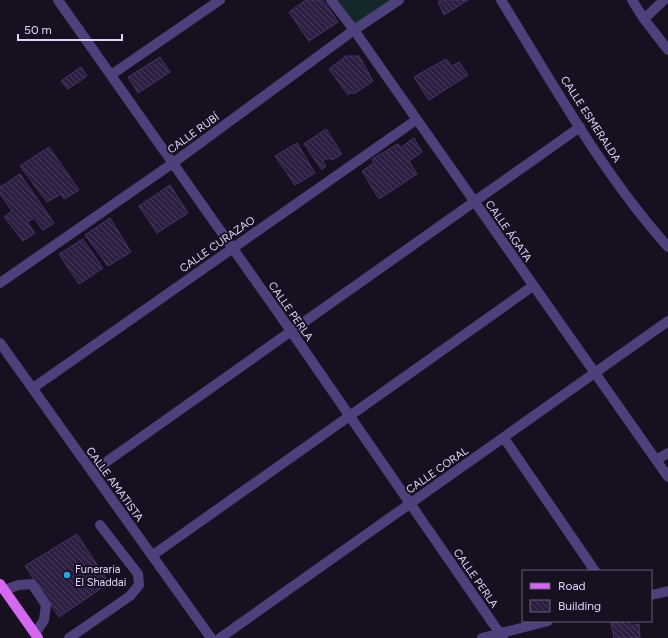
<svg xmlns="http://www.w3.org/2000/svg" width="668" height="638" font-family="Figtree,sans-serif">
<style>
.green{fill:#14272b}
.building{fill:url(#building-back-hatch);stroke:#47336a}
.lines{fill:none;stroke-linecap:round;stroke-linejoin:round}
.minor{stroke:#4d407b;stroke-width:10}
.major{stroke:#d468ee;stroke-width:10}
.poi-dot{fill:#19abe2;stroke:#161021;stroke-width:1.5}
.labels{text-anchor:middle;stroke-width:4;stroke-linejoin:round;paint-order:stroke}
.street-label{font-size:11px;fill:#e0d5fa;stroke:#161021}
.poi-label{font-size:11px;fill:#e0d5fa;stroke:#161021;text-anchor:start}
</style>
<defs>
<pattern id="building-back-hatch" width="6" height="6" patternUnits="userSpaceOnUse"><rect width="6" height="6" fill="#2b1e40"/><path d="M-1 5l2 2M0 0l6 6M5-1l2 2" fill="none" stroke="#493e5c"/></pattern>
</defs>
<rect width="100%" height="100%" fill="#161021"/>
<!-- green -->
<path class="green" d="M 333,0 L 399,0 L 354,30 Z"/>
<!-- building -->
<path class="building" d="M 306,0 L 323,0 L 338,22 L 309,41 L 289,12 Z
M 441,0 L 468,0 L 444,15 L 438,2 Z
M 346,56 L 359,56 L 373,81 L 354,94 L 352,92 L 348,95 L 329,69 Z
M 160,57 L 170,72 L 138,93 L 128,77 Z
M 446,59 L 452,66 L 459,62 L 468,75 L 429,100 L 414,77 Z
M 81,67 L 87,76 L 68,89 L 61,81 Z
M 326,129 L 342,154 L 332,160 L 329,158 L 322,161 L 326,166 L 322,170 L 304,144 Z
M 414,138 L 422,152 L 409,161 L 417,174 L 379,199 L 362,171 L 374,163 L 372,159 L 398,144 L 400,148 Z
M 297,143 L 315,173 L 295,185 L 275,156 Z
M 49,147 L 79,190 L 64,199 L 61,194 L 47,202 L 20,166 Z
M 20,174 L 54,223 L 43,230 L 34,218 L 27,222 L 35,233 L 23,241 L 4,217 L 12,211 L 0,194 L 0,187 Z
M 170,185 L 188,213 L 157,233 L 139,206 Z
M 110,218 L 131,252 L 108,266 L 85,235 Z
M 83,239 L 103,268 L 79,284 L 59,254 Z
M 77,534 L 109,583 L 59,617 L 25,566 Z
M 629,621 L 630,626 L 639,624 L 640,638 L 614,638 L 611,623 Z"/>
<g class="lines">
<!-- minor -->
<path class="minor" d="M 58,0 L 291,331 L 503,638
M 331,0 L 354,30 L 668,477
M 501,0 C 553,84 602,173 668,247
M 632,0 L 644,19 L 668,50
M 644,19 L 664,0
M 111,75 L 220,0
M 0,283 L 173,163 L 354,30 L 399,0
M 0,343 L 211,638
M 33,388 L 416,120
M 504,438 L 595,571
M 656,460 L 668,453
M 92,472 L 580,127
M 153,555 L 533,286
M 4,590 L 19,585 L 32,584 L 46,605 L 44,620 L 35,634
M 651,595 L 668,591
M 69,638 L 130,596 L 139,585 L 138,574 L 100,525
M 220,638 L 668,321
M 482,638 L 548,621"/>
<!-- major -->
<path class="major" d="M 0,584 L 38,638"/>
</g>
<!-- markers -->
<circle class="poi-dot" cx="67" cy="575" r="4"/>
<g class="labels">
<!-- street labels -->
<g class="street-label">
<text transform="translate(591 119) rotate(57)" y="4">CALLE ESMERALDA</text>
<text transform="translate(193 133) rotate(-36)" y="4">CALLE RUBÍ</text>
<text transform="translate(509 231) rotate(55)" y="4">CALLE ÁGATA</text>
<text transform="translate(217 244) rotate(-35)" y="4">CALLE CURAZAO</text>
<text transform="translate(291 311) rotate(55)" y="4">CALLE PERLA</text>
<text transform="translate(437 470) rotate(-35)" y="4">CALLE CORAL</text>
<text transform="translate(115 484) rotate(54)" y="4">CALLE AMATISTA</text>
<text transform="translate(476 578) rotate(55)" y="4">CALLE PERLA</text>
</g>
<!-- poi labels -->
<g class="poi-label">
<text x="75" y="573">Funeraria<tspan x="75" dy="13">El Shaddai</tspan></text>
</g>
</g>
<!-- legend -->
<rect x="522" y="570" width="130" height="52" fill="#161021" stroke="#675f78"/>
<rect x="530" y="583" width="20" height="6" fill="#d468ee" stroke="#675f78"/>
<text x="558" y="590" font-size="12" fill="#e0d5fa">Road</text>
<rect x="530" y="600" width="20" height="12" fill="url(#building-back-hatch)" stroke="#675f78"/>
<text x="558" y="610" font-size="12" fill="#e0d5fa">Building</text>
<!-- scale -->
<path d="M18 34v6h104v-6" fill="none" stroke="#e0d5fa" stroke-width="2"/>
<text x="24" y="34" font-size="12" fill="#e0d5fa" stroke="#161021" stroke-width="3" paint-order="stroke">50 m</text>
</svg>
